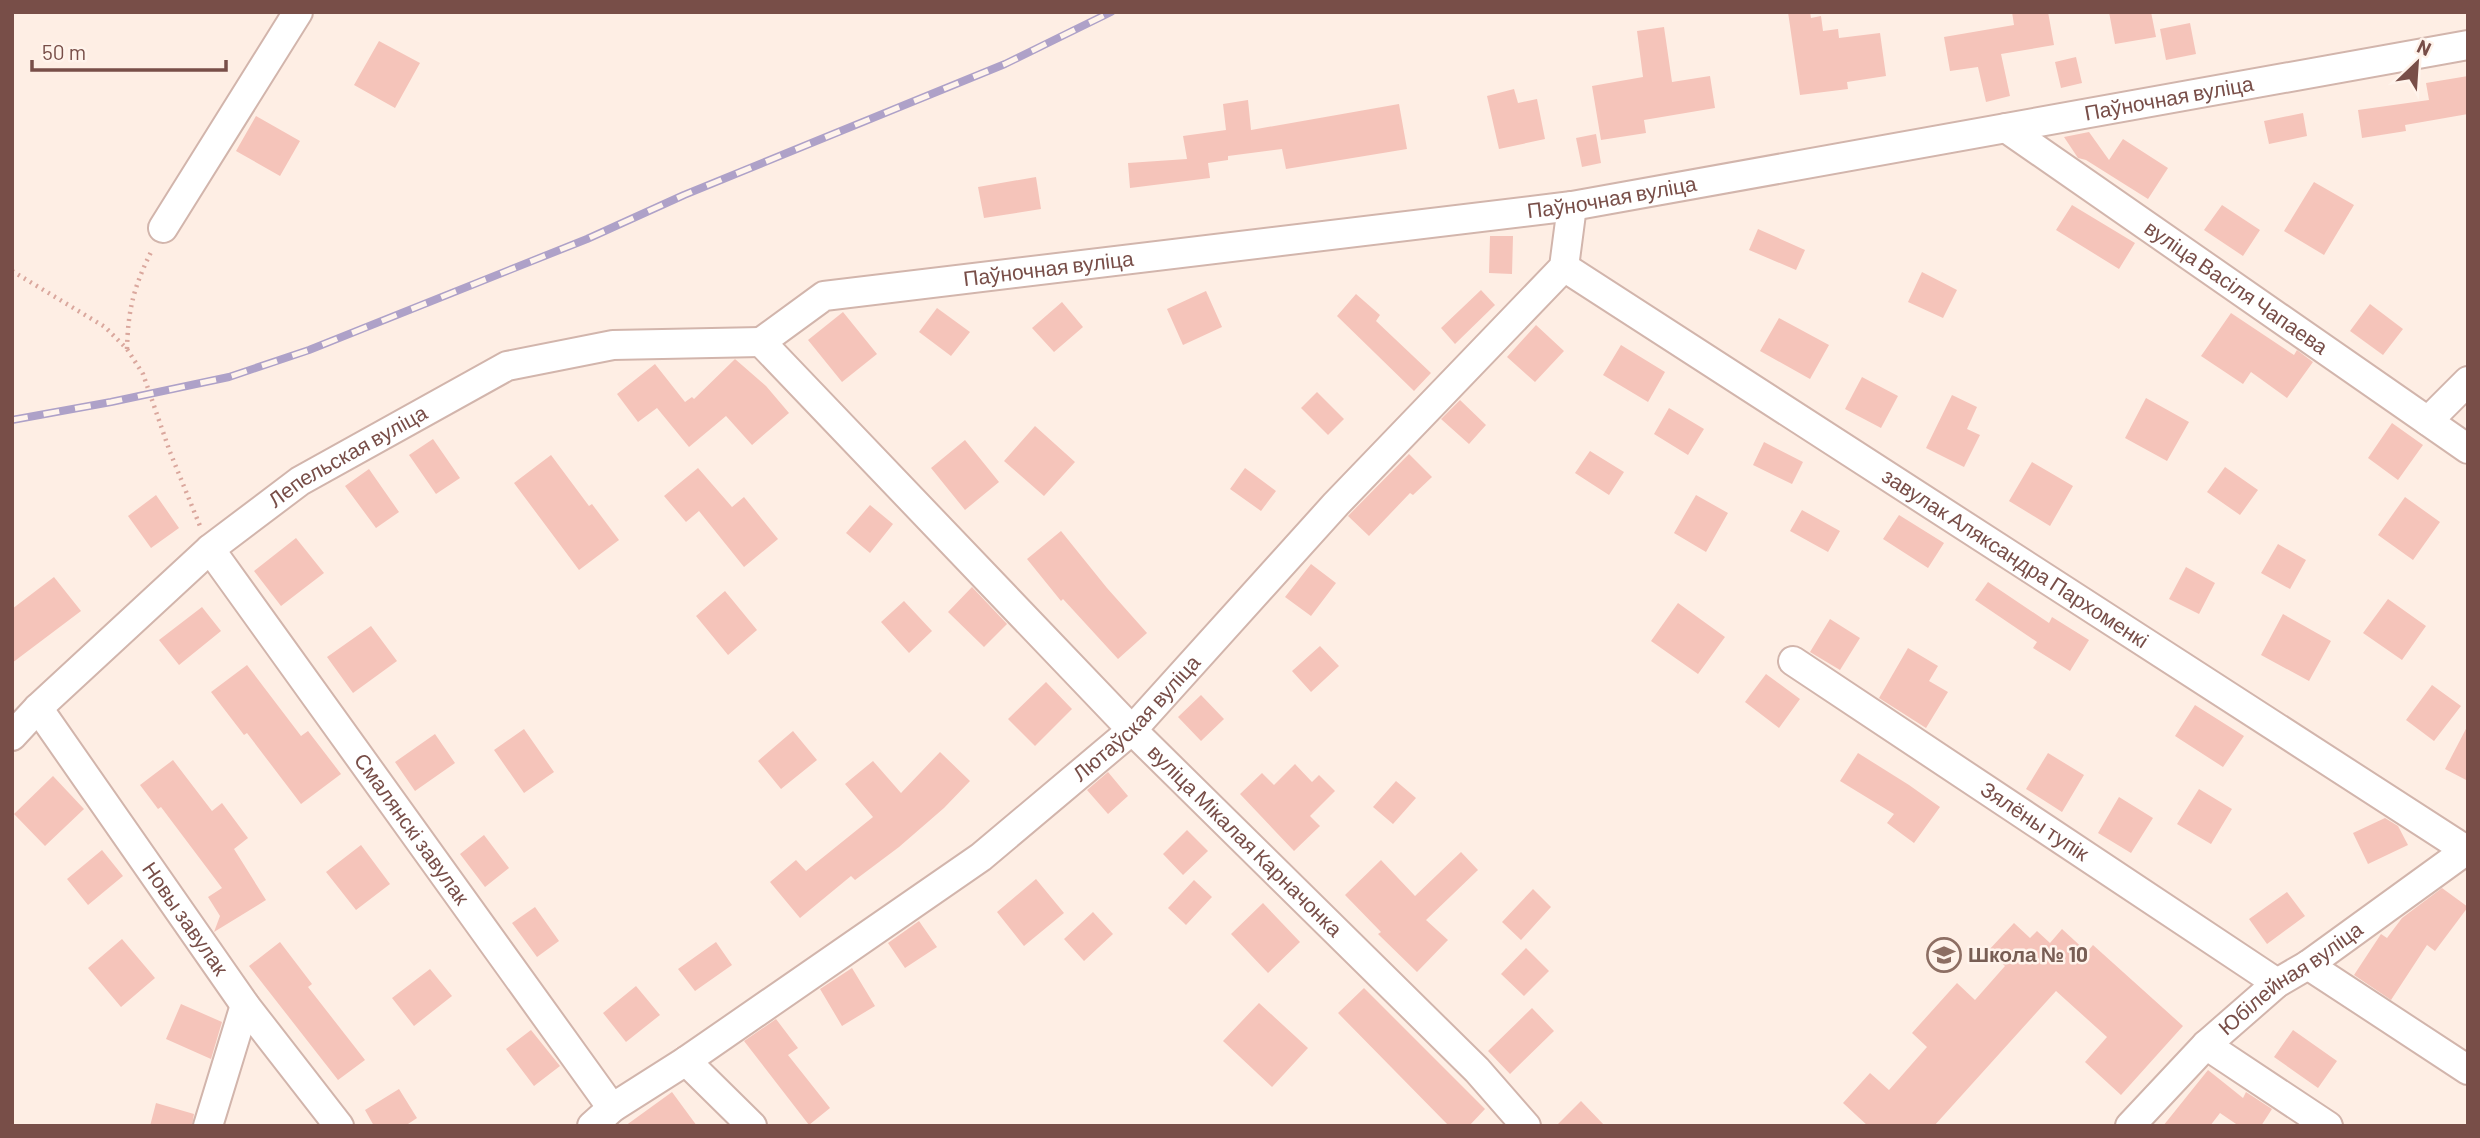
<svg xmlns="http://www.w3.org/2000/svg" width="2480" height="1138" font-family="Barlow,sans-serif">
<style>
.building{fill:#f5c4ba}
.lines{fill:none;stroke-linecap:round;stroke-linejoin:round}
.street-casing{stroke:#d2b5ac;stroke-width:32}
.path{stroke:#daa79d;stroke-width:4.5;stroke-dasharray:2 5;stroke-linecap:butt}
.street{stroke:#fff;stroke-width:28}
.rail-casing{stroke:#aea1c8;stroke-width:8}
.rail{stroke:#fff3eb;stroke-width:5;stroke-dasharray:16;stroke-linecap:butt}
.labels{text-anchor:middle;stroke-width:5;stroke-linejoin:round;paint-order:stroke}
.street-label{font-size:21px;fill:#784e48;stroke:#fff3eb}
.education-label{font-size:21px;font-weight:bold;fill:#785e54;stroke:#fff3eb;text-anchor:start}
</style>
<rect width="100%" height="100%" fill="#feeee4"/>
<!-- building -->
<path class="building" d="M 1788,12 L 1810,12 L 1811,18 L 1821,16 L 1823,31 L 1838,29 L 1839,38 L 1880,33 L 1886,76 L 1847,82 L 1848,89 L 1800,95 Z
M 2012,12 L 2048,12 L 2054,45 L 2001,54 L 2010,96 L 1986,102 L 1978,67 L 1950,71 L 1944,37 L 2014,25 Z
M 2109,12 L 2151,12 L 2156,37 L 2115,44 Z
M 2190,23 L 2196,54 L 2166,60 L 2160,29 Z
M 1664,27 L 1672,82 L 1710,76 L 1715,108 L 1644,120 L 1646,133 L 1601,140 L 1592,86 L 1643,77 L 1637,31 Z
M 379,41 L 420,63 L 395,108 L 354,85 Z
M 2076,57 L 2082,83 L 2061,88 L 2055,62 Z
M 2468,76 L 2468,114 L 2405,125 L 2406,131 L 2362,138 L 2358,110 L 2429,100 L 2426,83 Z
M 1514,89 L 1518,103 L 1537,99 L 1545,139 L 1499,149 L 1487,96 Z
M 1248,100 L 1251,130 L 1399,104 L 1407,149 L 1286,169 L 1282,149 L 1228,156 L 1228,160 L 1208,163 L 1210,178 L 1130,188 L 1128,163 L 1187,159 L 1183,136 L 1226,130 L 1223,104 Z
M 2303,113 L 2307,136 L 2269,144 L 2264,121 Z
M 256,116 L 300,141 L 280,176 L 236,151 Z
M 2089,132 L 2109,160 L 2123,139 L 2168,168 L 2148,199 L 2086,160 L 2078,158 L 2064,137 Z
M 1596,134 L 1601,163 L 1582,167 L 1576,138 Z
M 1036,177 L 1041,209 L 984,218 L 978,187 Z
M 2314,182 L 2354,205 L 2324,255 L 2284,231 Z
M 2072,205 L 2135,243 L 2119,269 L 2056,230 Z
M 2222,205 L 2260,230 L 2243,256 L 2204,230 Z
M 1758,229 L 1805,250 L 1796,270 L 1749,250 Z
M 1490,236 L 1513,236 L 1512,274 L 1489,273 Z
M 1922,272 L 1957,290 L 1943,318 L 1908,302 Z
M 1481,290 L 1495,305 L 1455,344 L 1441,328 Z
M 1206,291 L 1222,327 L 1183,345 L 1167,309 Z
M 1356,294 L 1380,315 L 1376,321 L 1431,373 L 1414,391 L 1337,316 Z
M 1062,302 L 1083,327 L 1054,352 L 1032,328 Z
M 2370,304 L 2403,329 L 2383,355 L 2350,331 Z
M 937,308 L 970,332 L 951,356 L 919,332 Z
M 843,312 L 877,354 L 842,382 L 808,340 Z
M 2231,313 L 2294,355 L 2297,350 L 2313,362 L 2287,398 L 2251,372 L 2243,384 L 2201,356 Z
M 1779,318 L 1829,345 L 1810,379 L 1760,351 Z
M 1536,325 L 1564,351 L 1535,382 L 1507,357 Z
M 1621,345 L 1665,372 L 1648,402 L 1603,375 Z
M 735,359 L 766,386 L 789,413 L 752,445 L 726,416 L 689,447 L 657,408 L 638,422 L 617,394 L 655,364 L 685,402 L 692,397 L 694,399 Z
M 1862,377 L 1898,396 L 1881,428 L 1845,409 Z
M 1317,392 L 1344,419 L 1328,435 L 1301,408 Z
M 1952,395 L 1977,407 L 1967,429 L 1980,435 L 1964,467 L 1926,448 Z
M 2146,398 L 2189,422 L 2167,461 L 2125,438 Z
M 1460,400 L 1486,425 L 1469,444 L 1441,419 Z
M 1669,408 L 1704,429 L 1688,455 L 1654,434 Z
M 2392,423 L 2423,445 L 2398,480 L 2368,458 Z
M 1035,426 L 1075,462 L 1044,496 L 1004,461 Z
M 433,439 L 460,478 L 436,494 L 409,455 Z
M 965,440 L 999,482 L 965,510 L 931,468 Z
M 1764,442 L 1803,462 L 1792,484 L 1753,465 Z
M 1590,451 L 1624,472 L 1609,495 L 1575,473 Z
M 1409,454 L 1432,477 L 1413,495 L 1410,493 L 1369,536 L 1348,516 Z
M 551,455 L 589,506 L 592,504 L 619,540 L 579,570 L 514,483 Z
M 2032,462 L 2073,486 L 2050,526 L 2009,501 Z
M 2225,467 L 2258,490 L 2240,515 L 2207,492 Z
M 698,468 L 732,507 L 744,497 L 778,539 L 744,567 L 699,511 L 686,522 L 664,496 Z
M 1245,468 L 1276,491 L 1261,511 L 1230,489 Z
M 369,469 L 399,512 L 376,528 L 345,486 Z
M 156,495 L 179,528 L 151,548 L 128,516 Z
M 1696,495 L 1728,513 L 1706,552 L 1674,533 Z
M 2405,497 L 2440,522 L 2413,560 L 2378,535 Z
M 870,505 L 893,524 L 870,553 L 846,533 Z
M 1802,510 L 1840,531 L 1828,552 L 1790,531 Z
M 1899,515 L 1944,543 L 1928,568 L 1883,539 Z
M 1061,531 L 1107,588 L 1147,633 L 1118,659 L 1063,599 L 1061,601 L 1027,559 Z
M 296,538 L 324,573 L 281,606 L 254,571 Z
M 2278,544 L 2306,560 L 2290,589 L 2261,573 Z
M 1311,564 L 1336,583 L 1311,616 L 1285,597 Z
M 2186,567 L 2215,583 L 2199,614 L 2169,599 Z
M 54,577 L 81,611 L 12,663 L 12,609 Z
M 1988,582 L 2049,623 L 2052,617 L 2089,640 L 2070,671 L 2033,648 L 2037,642 L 1975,600 Z
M 972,587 L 1007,624 L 984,647 L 948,612 Z
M 725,591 L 757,630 L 728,655 L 696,616 Z
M 2388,599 L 2426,626 L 2402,660 L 2363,633 Z
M 904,601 L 932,631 L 909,653 L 881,622 Z
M 1678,603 L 1725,637 L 1698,674 L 1651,641 Z
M 202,607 L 221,631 L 179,665 L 159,640 Z
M 2283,614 L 2331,641 L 2309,681 L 2261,655 Z
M 1830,619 L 1860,638 L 1840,670 L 1810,652 Z
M 371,626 L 397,661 L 353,693 L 327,657 Z
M 1320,646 L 1339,666 L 1311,692 L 1292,671 Z
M 1908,648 L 1938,666 L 1929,681 L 1948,692 L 1926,728 L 1879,698 Z
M 247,665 L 301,736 L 308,731 L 341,774 L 301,804 L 247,733 L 244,735 L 211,692 Z
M 1766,674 L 1800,699 L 1779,728 L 1745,702 Z
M 1046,682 L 1072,709 L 1035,746 L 1008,719 Z
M 2432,685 L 2461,706 L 2434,741 L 2406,720 Z
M 1201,695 L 1224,719 L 1201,741 L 1178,717 Z
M 2195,705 L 2244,736 L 2223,767 L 2175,736 Z
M 2468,725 L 2468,781 L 2445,769 Z
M 524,729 L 554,772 L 524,793 L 494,750 Z
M 793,731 L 817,760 L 781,789 L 758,761 Z
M 435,734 L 455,763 L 415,791 L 395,762 Z
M 940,752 L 970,781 L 944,808 L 899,847 L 855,880 L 851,876 L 800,918 L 770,882 L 796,860 L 806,871 L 873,817 L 845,784 L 873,761 L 901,793 Z
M 1858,753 L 1909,785 L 1940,807 L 1914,843 L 1887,823 L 1894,814 L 1840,781 Z
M 2048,753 L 2084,775 L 2062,812 L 2026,789 Z
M 173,760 L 212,811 L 222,803 L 248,838 L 234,849 L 266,900 L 214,932 L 220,916 L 208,897 L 222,888 L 161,807 L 158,809 L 140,785 Z
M 1295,764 L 1312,782 L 1319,775 L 1335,791 L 1310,816 L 1320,826 L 1294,851 L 1240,794 L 1262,773 L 1274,785 Z
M 1108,772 L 1128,796 L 1108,814 L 1087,790 Z
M 53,776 L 84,809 L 45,846 L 14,814 Z
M 1396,781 L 1416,798 L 1393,824 L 1373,807 Z
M 2199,789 L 2232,809 L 2211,844 L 2177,824 Z
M 2119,797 L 2153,818 L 2131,853 L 2098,833 Z
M 2385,818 L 2398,826 L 2408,845 L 2368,864 L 2353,833 Z
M 1187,830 L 1208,851 L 1183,875 L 1163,854 Z
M 484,835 L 509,868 L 485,887 L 460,854 Z
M 361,845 L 390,884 L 356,910 L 326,872 Z
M 102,850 L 123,876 L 88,905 L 67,879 Z
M 1461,852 L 1478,870 L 1426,920 L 1448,940 L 1417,972 L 1378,934 L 1381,932 L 1345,895 L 1381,860 L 1415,896 Z
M 1036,879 L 1064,913 L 1024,946 L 997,912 Z
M 1194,880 L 1212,897 L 1186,925 L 1168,908 Z
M 2442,888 L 2468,907 L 2435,951 L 2427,945 L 2391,1000 L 2354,975 L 2381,934 L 2387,938 L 2402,918 Z
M 1533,889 L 1551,907 L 1521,940 L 1502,922 Z
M 2287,892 L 2305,916 L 2267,944 L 2249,919 Z
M 1263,903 L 1300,942 L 1268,973 L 1231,934 Z
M 535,907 L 559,941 L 537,957 L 512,923 Z
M 1093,912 L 1113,934 L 1084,961 L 1064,939 Z
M 919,921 L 937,947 L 905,968 L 888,943 Z
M 2014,923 L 2030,938 L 2037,931 L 2050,943 L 2062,929 L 2087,952 L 2093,945 L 2183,1026 L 2121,1095 L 2085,1062 L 2107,1037 L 2056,991 L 1934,1126 L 1868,1126 L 1843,1103 L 1870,1073 L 1889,1090 L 1927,1047 L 1912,1033 L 1957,983 L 1975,1000 L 2005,966 L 1988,951 Z
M 122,939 L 155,978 L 121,1007 L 88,968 Z
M 280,942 L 312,984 L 308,987 L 365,1060 L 338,1080 L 249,966 Z
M 716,942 L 732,965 L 695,991 L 678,969 Z
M 1526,948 L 1549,971 L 1524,996 L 1501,974 Z
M 852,968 L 875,1006 L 842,1026 L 820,989 Z
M 430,969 L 452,996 L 414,1026 L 392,998 Z
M 636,986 L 660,1015 L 626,1042 L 603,1013 Z
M 1364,988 L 1485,1109 L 1469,1126 L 1449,1126 L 1338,1013 Z
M 1259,1003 L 1308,1048 L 1272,1087 L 1223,1041 Z
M 181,1004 L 222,1022 L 211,1059 L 166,1039 Z
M 1532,1008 L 1554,1031 L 1510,1074 L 1488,1051 Z
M 776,1019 L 798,1048 L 788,1055 L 830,1108 L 809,1125 L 744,1041 Z
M 531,1030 L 560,1066 L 534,1086 L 506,1049 Z
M 2293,1030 L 2337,1061 L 2318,1088 L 2274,1057 Z
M 2208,1070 L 2243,1098 L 2246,1092 L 2272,1109 L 2261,1126 L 2239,1126 L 2220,1113 L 2210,1126 L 2163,1126 Z
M 399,1089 L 417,1118 L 405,1126 L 374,1126 L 365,1110 Z
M 672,1092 L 697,1126 L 625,1126 Z
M 1581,1101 L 1605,1126 L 1556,1126 Z
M 156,1103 L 194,1114 L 192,1126 L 150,1126 Z"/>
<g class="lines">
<!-- street casing -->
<g class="street-casing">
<g id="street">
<path id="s1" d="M 2006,128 L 2468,449"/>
<path d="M 163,228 L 298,12"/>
<path id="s2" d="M 1564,267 L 2466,850"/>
<path id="s3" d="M 761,342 L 824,296 L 1572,206 L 2468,45"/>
<path id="s4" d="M 761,342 L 1132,730 L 1477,1070 L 1526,1126"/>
<path d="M 2428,421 L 2468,381"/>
<path id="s5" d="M 210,549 L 612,1108"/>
<path id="s6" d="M 1793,661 L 2277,983"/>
<path id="s7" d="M 38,708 L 245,1005 L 339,1126"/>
<path id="s8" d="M 12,736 L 38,708 L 210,549 L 300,481 L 507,366 L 613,345 L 761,342"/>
<path d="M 2308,965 L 2468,1070"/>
<path d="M 2206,1045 L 2328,1126"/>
<path d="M 686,1061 L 752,1126"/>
<path d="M 208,1126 L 245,1005"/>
<path id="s9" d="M 592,1126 L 612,1108 L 686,1061 L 981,857 L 1132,730 L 1336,504 L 1564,267 L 1572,206"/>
<path id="s10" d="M 2130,1126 L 2206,1045 L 2277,983 L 2308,965 L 2468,849"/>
</g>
</g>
<!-- path -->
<path class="path" d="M 12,271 L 105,327 L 127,349 L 143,374 L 170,452 L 200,526
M 127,349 C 128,309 134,286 152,250"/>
<!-- street -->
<use href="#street" class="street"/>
<!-- rail casing -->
<g class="rail-casing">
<path id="rail" d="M 12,420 L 111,402 L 229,377 L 309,350 L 587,239 L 684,195 L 1005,64 L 1111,12"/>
</g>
<!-- rail -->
<use href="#rail" class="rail"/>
</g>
<!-- icons -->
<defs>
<g id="school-ring" transform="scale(1.75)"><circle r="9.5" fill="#fff3eb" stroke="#8d6e63" stroke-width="1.5"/><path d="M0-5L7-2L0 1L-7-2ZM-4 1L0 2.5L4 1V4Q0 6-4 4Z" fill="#8d6e63"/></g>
</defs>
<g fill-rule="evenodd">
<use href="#school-ring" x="1944" y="955"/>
</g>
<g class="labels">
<!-- street labels -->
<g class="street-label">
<text dy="7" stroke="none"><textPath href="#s3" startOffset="1438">Паўночная вуліца</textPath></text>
<text dy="7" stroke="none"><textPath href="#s3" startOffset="872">Паўночная вуліца</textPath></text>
<text dy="7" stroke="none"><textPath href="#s3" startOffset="304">Паўночная вуліца</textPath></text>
<text dy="7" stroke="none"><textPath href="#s1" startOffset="280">вуліца Васіля Чапаева</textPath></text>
<text dy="7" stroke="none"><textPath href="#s8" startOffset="439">Лепельская вуліца</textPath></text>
<text dy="7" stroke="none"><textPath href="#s2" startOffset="537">завулак Аляксандра Пархоменкі</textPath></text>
<text dy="7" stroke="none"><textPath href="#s9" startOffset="682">Лютаўская вуліца</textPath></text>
<text dy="7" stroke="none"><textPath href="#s6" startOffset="290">Зялёны тупік</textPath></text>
<text dy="7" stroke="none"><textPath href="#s5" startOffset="345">Смалянскі завулак</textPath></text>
<text dy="7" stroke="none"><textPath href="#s4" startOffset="695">вуліца Мікалая Карначонка</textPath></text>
<text dy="7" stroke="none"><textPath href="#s7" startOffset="257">Новы завулак</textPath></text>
<text dy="7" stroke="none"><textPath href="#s10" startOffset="219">Юбілейная вуліца</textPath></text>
</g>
<!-- education labels -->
<g class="education-label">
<text x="1968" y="962">Школа № 10</text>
</g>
</g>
<!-- border -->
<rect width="2480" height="1138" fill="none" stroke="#784e48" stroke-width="28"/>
<!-- north arrow -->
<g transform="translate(2417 63) rotate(25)" stroke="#fff3eb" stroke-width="5" paint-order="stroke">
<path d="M0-5L12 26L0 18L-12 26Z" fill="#784e48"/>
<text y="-10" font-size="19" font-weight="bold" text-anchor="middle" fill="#784e48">N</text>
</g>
<!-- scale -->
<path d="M32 60v10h194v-10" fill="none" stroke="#784e48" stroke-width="3.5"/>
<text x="42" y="60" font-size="21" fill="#784e48" stroke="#fff3eb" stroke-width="5" paint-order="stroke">50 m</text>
</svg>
